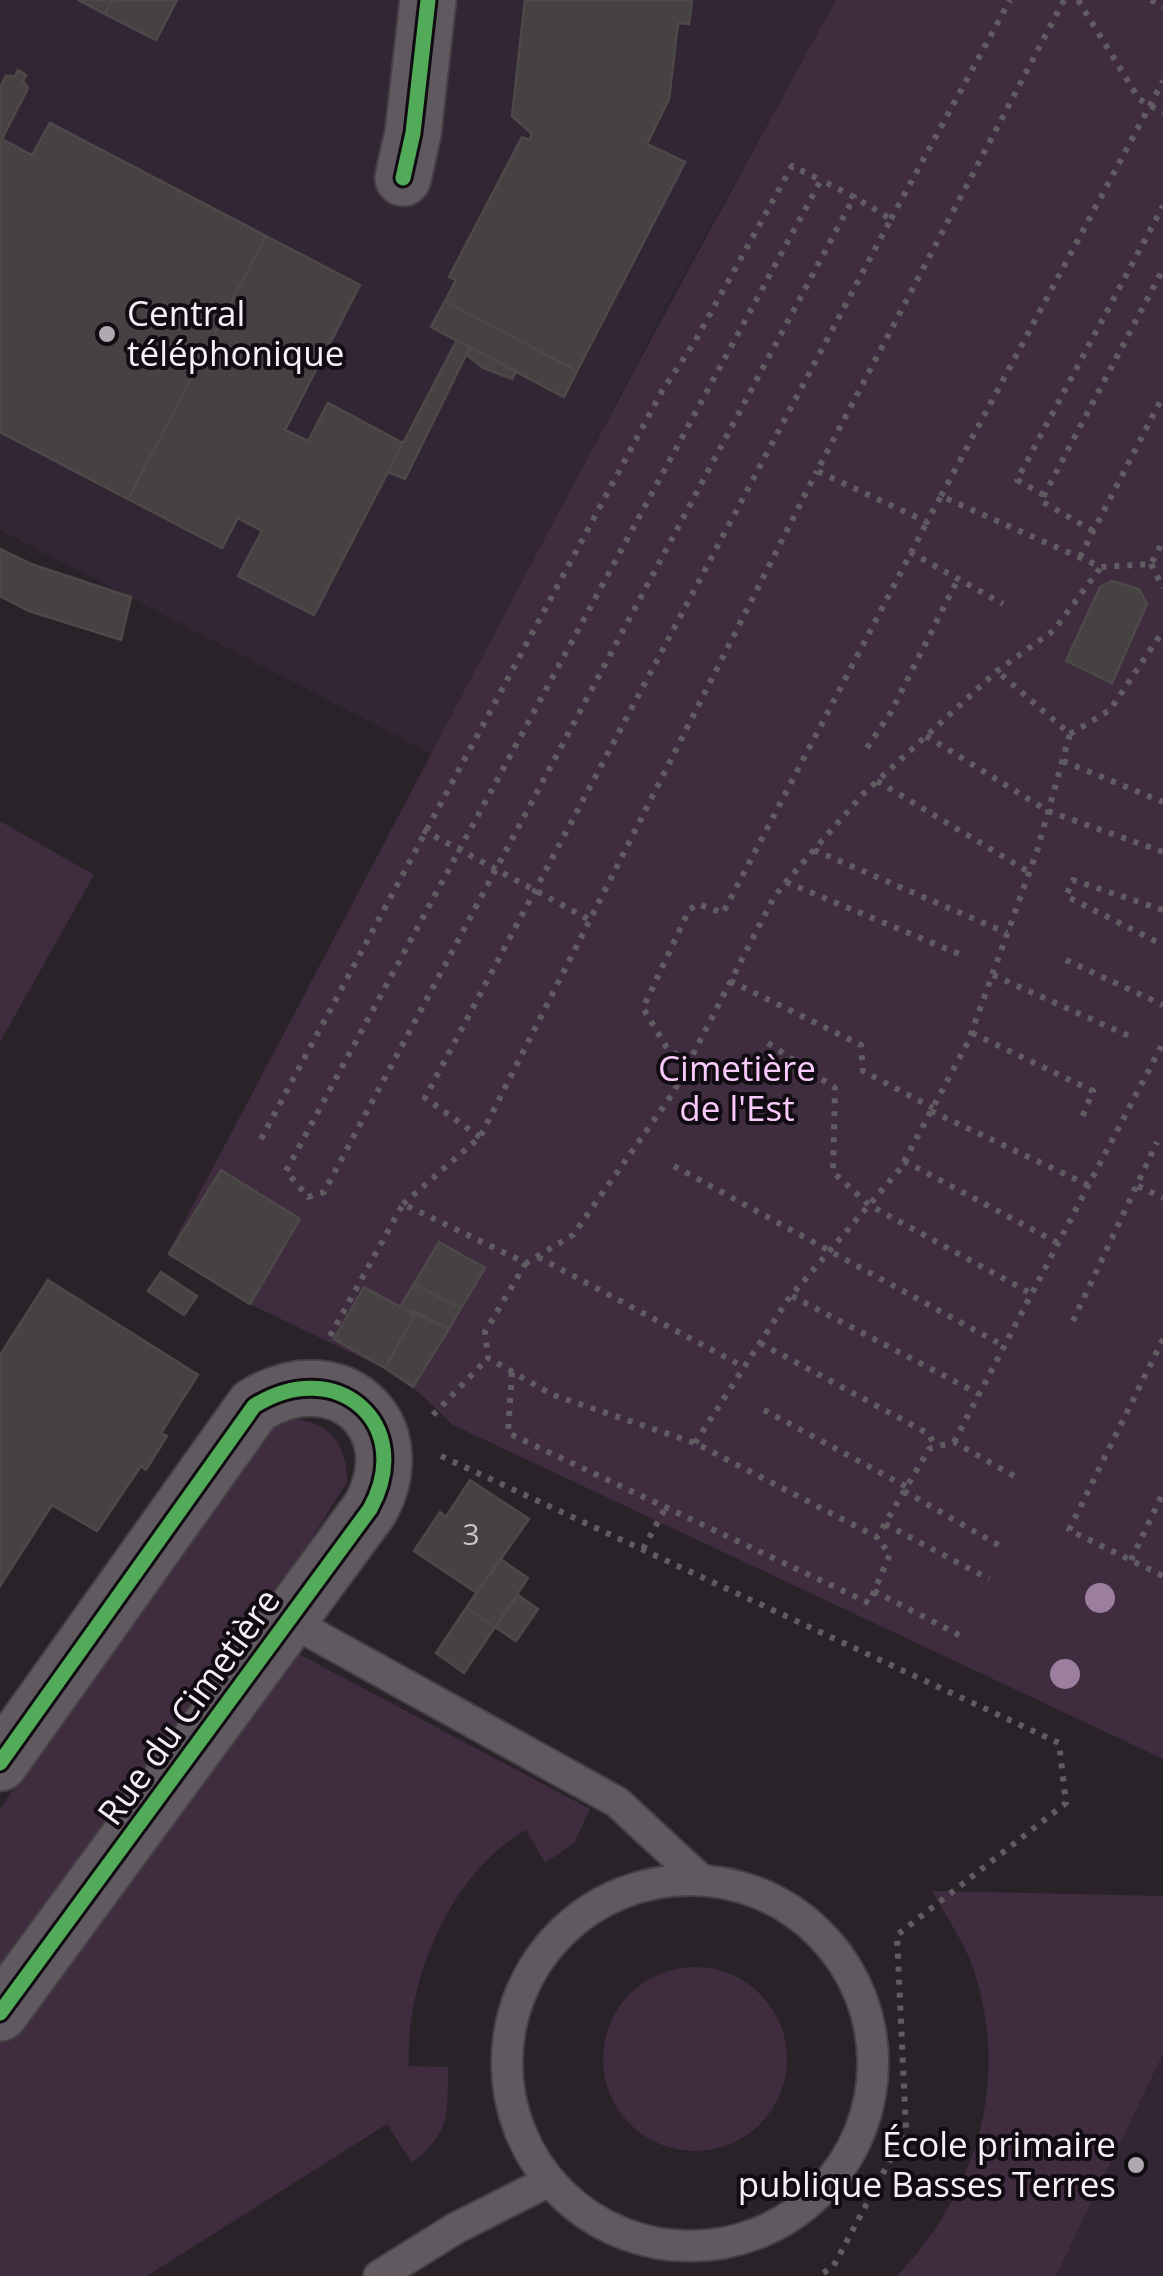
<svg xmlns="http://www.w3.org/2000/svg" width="1163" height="2276" font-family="'Open Sans',sans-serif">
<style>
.built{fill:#332634}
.green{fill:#3f2c3f}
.building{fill:#464142;stroke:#4d4948;stroke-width:2.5}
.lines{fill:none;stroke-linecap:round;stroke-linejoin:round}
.service-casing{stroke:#454045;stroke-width:34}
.minor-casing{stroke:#454045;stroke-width:59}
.path{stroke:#615c61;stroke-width:6;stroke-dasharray:5 8;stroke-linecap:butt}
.service{stroke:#605a60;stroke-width:30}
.minor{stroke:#605a60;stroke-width:55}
.cycleway-casing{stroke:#110c11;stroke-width:21}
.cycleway{stroke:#51ab58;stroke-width:15}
.tree{fill:#9c7f9e}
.poi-dot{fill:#afa8af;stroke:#110c11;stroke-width:4}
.labels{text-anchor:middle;stroke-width:8;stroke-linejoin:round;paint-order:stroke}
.number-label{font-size:30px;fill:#cbc4ca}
.poi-label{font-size:35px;fill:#f7eff7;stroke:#110c11;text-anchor:start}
.park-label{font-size:35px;fill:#facafd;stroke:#110c11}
.street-label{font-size:35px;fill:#f7eff7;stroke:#110c11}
</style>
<rect width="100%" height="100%" fill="#292329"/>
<!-- built -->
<path class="built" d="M 0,0 L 836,0 L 665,308 L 434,755 L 0,530 Z
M 1163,2054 L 1163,2276 L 1056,2276 Z"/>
<!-- green -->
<path class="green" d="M 836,0 L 1163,0 L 1163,1759 L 453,1425 L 413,1387 L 385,1369 L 250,1304 L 167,1254 C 390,836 606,414 836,0 Z
M 0,821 L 94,875 L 0,1042 Z
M 286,1419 C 326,1418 348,1443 347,1482 L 254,1630 L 590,1809 L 574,1843 L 545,1863 L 526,1830 C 450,1873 405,1982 409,2066 L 448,2067 C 447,2116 452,2130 412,2163 L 387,2124 L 147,2276 L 0,2276 L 0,1809 L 251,1441 Z
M 932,1891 L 1163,1896 L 1163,2054 L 1056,2276 L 897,2276 C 977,2192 1012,2079 972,1965 C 963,1940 945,1915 932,1891 Z
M603 2059a92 92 0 1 1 184 0a92 92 0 1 1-184 0Z"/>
<!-- building -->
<path class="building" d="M 78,0 L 112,0 L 105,14 Z
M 112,0 L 177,0 L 156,40 L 105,14 Z
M 525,0 L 692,0 L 689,24 L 678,23 L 669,99 L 647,144 L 685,162 L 577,371 L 445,301 L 456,280 L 449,277 L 522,137 L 529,140 L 532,134 L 512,116 Z
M 18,70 L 26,75 L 23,81 L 28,88 L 2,139 L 32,155 L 50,123 L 266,236 L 128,499 L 0,432 L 0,88 L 6,76 L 15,76 Z
M 266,236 L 360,285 L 285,430 L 308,441 L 328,403 L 403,443 L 314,615 L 238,576 L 262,531 L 238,518 L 222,548 L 128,499 Z
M 445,301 L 577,371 L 564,397 L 431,327 Z
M 457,340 L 470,347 L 405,479 L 388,472 Z
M 472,348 L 516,371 L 512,379 L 483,368 L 468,356 Z
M 0,549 L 31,564 L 131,597 L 121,640 L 29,611 L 0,596 Z
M 1112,581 L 1139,589 L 1147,604 L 1112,683 L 1066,661 L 1100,587 Z
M 221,1170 L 300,1219 L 250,1304 L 169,1254 Z
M 439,1242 L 485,1268 L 461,1308 L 414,1284 Z
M 161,1272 L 197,1296 L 184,1315 L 148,1291 Z
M 48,1280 L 198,1375 L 161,1433 L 167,1436 L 146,1470 L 141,1466 L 97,1531 L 52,1505 L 0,1586 L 0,1355 Z
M 414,1284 L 461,1308 L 449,1329 L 400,1307 Z
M 364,1287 L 415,1315 L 385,1368 L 334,1339 Z
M 416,1312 L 449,1329 L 413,1387 L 385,1368 Z
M 470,1480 L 529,1519 L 477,1593 L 414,1551 L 440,1512 L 446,1517 Z
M 500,1559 L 528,1578 L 495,1627 L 466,1608 Z
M 518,1595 L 538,1609 L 516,1641 L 495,1627 Z
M 466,1608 L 495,1627 L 464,1673 L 436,1653 Z"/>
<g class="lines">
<!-- service casing -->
<g class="service-casing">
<path id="service" d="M 290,1621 L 617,1802 L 700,1879
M507 2063a183 183 0 1 1 366 0a183 183 0 1 1-366 0Z
M 379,2276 L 456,2228 L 549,2181"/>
</g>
<!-- minor casing -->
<g class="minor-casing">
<path id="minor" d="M 403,178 L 413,133 L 428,0
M 0,1763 L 254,1406 C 336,1354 417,1424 370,1509 L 0,2013"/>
</g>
<!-- path -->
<path class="path" d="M 1064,0 L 817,471 L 927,522 L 941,496 L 1101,567 L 1151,564 L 1163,541
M 1078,0 L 1139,99 L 1163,113
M 1151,0 L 1163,7
M 891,219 L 1010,0
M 1044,495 L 1017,480 L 1163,206
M 941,496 L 1163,81
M 1093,531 L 1041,501 L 1163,269
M 910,552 L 1003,604
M 1080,557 L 1163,396
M 1151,564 L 1163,588
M 1070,734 L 1110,710 L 1163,631
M 926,736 L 1048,811 L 1163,852
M 867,748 L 891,712 L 958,579
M 1063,761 L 1163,802
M 877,781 L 1029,872
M 423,830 L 590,920
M 814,850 L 1007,933
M 786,882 L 959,954
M 1163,910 L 1073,880 L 1066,896 L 1163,945
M 1066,960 L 1163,1005
M 993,975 L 1129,1036
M 730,981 L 861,1045 L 863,1071 L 933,1108
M 972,1033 L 1093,1091 L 1081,1120
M 768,1043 L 835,1088 L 833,1172 L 869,1205 L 1032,1294
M 688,1063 L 667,1048 L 643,1008 L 689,910 L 698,904 L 723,913 L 927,522
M 931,1111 L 1088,1185
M 480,1137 L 425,1098 L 891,219 L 854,197
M 261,1139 L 662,391 L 694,343 L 792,166 L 821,180 L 286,1171 L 308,1197 L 324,1192 L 854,197 L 821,180
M 904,1161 L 1058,1243
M 674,1166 L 1004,1346
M 1138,1186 L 1163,1198
M 403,1204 L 480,1137 L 817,471
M 538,1257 L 744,1367
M 526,1263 L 485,1332 L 488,1358 L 553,1395 L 695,1443 L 877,1537 L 929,1449 L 954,1442 L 1021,1480
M 792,1296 L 979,1394
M 1073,1321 L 1157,1142
M 330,1336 L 403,1204 L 526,1263 L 573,1235 L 673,1093 L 774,897 L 786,882 L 862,795 L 997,671 L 1054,630 L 1101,567
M 1163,1339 L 1069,1530 L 1163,1576
M 760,1343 L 929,1434 L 935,1447
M 512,1372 L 508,1433 L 869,1603 L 890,1554 L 877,1538
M 764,1410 L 907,1487
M 433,1415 L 488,1358
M 954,1442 L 1163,1043
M 695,1443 L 789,1298 L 900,1169 L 968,1042 L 1037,851 L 1070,734 L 997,671
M 441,1456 L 1059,1743 L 1066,1803 L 897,1935 L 906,2130 L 833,2267 L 818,2276
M 904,1491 L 1000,1546
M 885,1524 L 989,1579
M 643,1549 L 666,1507
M 1131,1560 L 1163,1493
M 874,1591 L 961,1636"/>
<!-- service -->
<use href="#service" class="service"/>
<!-- minor -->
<use href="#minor" class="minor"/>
<!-- cycleway casing -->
<g class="cycleway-casing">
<path id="cycleway" d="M 403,178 L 413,133 L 428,0
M 0,1763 L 254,1406 C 336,1354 417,1424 370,1509 L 0,2013"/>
</g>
<!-- cycleway -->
<use href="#cycleway" class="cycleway"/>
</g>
<!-- trees -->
<g class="tree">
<circle cx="1100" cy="1598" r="15"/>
<circle cx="1065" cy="1674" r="15"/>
</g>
<!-- markers -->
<g class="poi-dot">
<circle cx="107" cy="334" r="10"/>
<circle cx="1136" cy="2165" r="10"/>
</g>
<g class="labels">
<!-- number labels -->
<g class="number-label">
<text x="471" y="1545">3</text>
</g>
<!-- poi labels -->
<g class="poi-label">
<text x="127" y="326">Central<tspan x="127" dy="40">téléphonique</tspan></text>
<text x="1116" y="2157" text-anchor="end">École primaire<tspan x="1116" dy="40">publique Basses Terres</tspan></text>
</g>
<!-- park labels -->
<g class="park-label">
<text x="737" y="1081">Cimetière<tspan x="737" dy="40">de l'Est</tspan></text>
</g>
<!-- street labels -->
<g class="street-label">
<text transform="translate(189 1707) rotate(-54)" y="12">Rue du Cimetière</text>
</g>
</g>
</svg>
